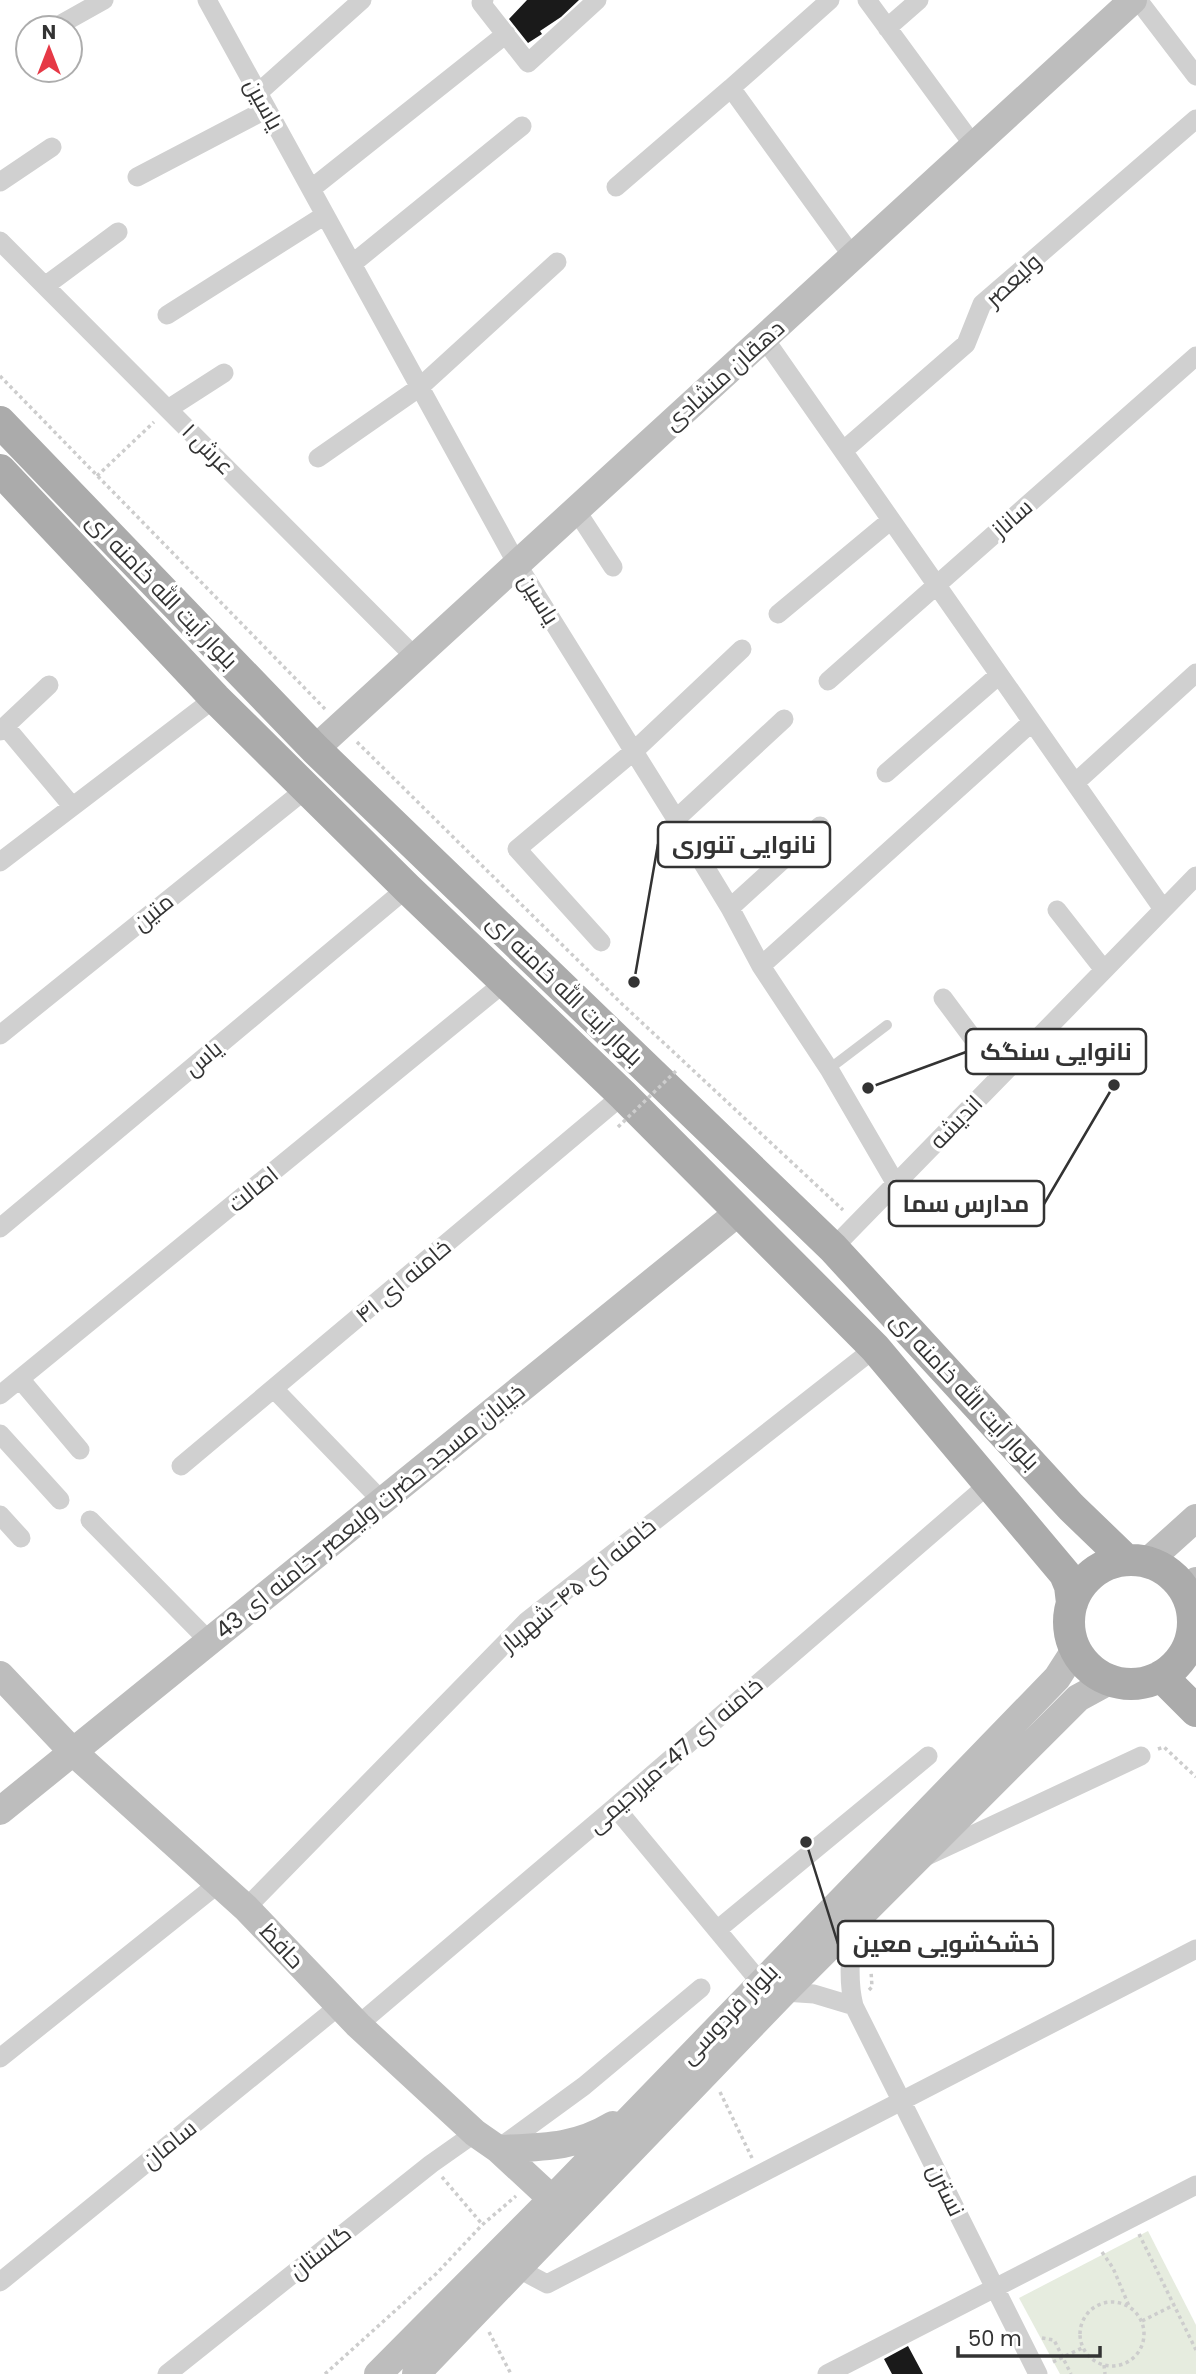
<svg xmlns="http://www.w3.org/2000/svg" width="1196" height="2374" font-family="Poppins,Cairo,sans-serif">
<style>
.green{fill:#e6ecdf}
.building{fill:#1a1a1a}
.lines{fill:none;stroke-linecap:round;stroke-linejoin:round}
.path{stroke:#cdcdcd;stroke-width:3.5;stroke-dasharray:3.5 3.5;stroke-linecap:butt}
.lane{stroke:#d0d0d0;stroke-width:10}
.street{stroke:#d0d0d0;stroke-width:19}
.secondary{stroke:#bdbdbd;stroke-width:28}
.primary{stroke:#ababab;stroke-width:32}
.path-bridge{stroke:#cdcdcd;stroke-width:3.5;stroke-dasharray:3.5 3.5;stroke-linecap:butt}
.labels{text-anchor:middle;stroke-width:7;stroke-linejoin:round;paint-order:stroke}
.street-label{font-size:23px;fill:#333;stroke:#fff}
.leader{fill:none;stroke:#333;stroke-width:2.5}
.callout-dot{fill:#333;stroke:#fff;stroke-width:2.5}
.callout{fill:#fff;stroke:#333;stroke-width:2.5}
.callout-label{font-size:24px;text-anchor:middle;font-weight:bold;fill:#333}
</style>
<rect width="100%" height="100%" fill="#fff"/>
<!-- green -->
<path class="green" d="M 1148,2231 L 1196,2325 L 1196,2374 L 1060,2374 L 1019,2298 Z"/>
<!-- building -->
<path class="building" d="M 527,0 L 579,0 L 561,17 L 540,31 L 542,34 L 528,43 L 509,19 Z
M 908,2346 L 923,2374 L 892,2374 L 884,2359 Z"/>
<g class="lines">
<!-- path -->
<path class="path" d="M 0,376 L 325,709
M 97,476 L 154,422
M 357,742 L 622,1004 L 843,1210
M 1158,1749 L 1164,1747 L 1196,1777
M 871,1954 L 878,1931
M 869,1990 L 872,1987 L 871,1971
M 720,2092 L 752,2158
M 442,2177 L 482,2224
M 1139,2234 L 1196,2350
M 1102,2252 L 1113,2268 L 1129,2306
M1080 2334a32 32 0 1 1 64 0a32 32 0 1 1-64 0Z
M 1142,2321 L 1174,2305
M 489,2332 L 511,2374
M 1042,2338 L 1054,2340 L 1071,2374
M 1053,2362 L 1082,2348
M 1104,2365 L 1105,2374
M 325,2374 L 437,2273 L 482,2225 L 516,2196"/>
<!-- lane -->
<path class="lane" d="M 829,1069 L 887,1025"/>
<!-- street -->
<path class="street" d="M 207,0 L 517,564 L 676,819 L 730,908 L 761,966 L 829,1069 L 896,1184
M 484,0 L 481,3 L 528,63 L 597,0
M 830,0 L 731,88 L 853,257
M 867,0 L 974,146
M 1138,0 L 1196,76
M 54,28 L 104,0
M 887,28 L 919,0
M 258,93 L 362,0
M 137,177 L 267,109
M 0,182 L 52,147
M 616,187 L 731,88
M 311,189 L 506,34
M 0,241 L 415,657
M 352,264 L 522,126
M 45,286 L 118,232
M 167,315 L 325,215
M 764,338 L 1163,909
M 168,409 L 224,373
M 843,451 L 966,344 L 982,304 L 1196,119
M 318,458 L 420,387 L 557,262
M 576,510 L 613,567
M 778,614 L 891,520
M 828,681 L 1196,356
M 5,726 L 72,806
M 0,731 L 49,685
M 886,773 L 999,675
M 1075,783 L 1196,673
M 676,819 L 784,719
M 0,862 L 215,698
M 730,908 L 820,826
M 1057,910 L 1104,970
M 601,942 L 517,849 L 634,751 L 742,649
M 761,966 L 1032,722
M 943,998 L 1001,1076
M 0,1035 L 306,789
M 0,1228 L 407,888
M 833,1248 L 1196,876
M 20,1379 L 80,1450
M 275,1390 L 382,1501
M 0,1395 L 505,982
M 0,1434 L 60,1500
M 181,1466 L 623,1095
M 0,1515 L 21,1538
M 90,1520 L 209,1641
M 615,1807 L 760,1982
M 927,1856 L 1141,1756
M 246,1908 L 527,1621 L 875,1348
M 854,1922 C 851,1951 847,1978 854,2006 L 1038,2374
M 717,1930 L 928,1756
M 784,1992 L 814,1994 L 854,2006
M 358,2025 L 615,1807 L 989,1484
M 0,2058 L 219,1883
M 499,2148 L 584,2086 L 701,1988
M 519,2269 L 547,2284 L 1196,1949
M 0,2282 L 339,2006
M 167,2374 L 431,2164 L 475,2133
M 827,2374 L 1196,2185"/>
<!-- secondary -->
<path class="secondary" d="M 315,749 L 1133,0
M 1147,1562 L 1196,1518
M 1187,1594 L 1196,1581
M 0,1675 L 73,1752 L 246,1908 L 358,2025 L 475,2133 L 498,2149 L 566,2212
M 0,1811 L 740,1211
M 498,2149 C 542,2147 575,2148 613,2125
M 378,2374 L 552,2199 L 1057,1678 L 1075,1650
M 416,2374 L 784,1992 L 1078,1698 L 1111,1680"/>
<!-- primary -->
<path class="primary" d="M 0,422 L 315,749 L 833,1248 L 1071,1507 L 1126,1560
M 0,470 L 215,698 L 407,888 L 623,1095 L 875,1348 L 1065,1574 L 1070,1586 L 1072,1603
M1069 1622a62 62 0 1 1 124 0a62 62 0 1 1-124 0Z
M 1161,1676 L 1196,1711"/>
<!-- path-bridge -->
<path class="path-bridge" d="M 618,1127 L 678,1069"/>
</g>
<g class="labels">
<!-- street labels -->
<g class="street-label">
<text transform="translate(264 104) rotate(61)" y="8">یاسین</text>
<text transform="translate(1013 280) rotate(-43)" y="8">ولیعصر</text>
<text transform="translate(724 375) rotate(-42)" y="8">دهقان منشادی</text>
<text transform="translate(208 449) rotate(45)" y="8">عرش ۱</text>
<text transform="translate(1012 518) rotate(-41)" y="8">ساناز</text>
<text transform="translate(162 591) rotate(46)" y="8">بلوار آیت الله خامنه ای</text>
<text transform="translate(539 599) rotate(58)" y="8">یاسین</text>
<text transform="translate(153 912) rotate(-39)" y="8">متین</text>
<text transform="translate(565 990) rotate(44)" y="8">بلوار آیت الله خامنه ای</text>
<text transform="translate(203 1058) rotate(-40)" y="8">یاس</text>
<text transform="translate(956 1122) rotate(-46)" y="8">اندیشه</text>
<text transform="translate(253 1189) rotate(-39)" y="8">اصالت</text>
<text transform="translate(403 1281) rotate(-40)" y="8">خامنه ای ۴۱</text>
<text transform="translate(965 1391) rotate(47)" y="8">بلوار آیت الله خامنه ای</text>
<text transform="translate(370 1511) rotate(-39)" y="8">خیابان مسجد حضرت ولیعصر-خامنه ای 43</text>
<text transform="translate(578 1585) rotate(-40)" y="8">خامنه ای ۴۵-شهریار</text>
<text transform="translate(675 1755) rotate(-41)" y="8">خامنه ای 47-میررحیمی</text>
<text transform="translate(282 1946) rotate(47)" y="8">حافظ</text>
<text transform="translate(729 2014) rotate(-46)" y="8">بلوار فردوسی</text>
<text transform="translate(169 2144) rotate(-39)" y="8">سامان</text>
<text transform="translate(946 2190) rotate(64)" y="8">نسترن</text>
<text transform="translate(320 2252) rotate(-38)" y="8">گلستان</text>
</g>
</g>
<!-- callouts -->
<path class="leader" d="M634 982L658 844M868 1088L966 1052M1114 1085L1044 1204M806 1842L838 1944"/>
<g class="callout-dot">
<circle cx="634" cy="982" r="7"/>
<circle cx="868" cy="1088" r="7"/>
<circle cx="1114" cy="1085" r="7"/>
<circle cx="806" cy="1842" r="7"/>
</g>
<g class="callout">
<rect x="658" y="822" width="172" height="45" rx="7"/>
<rect x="966" y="1029" width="180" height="45" rx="7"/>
<rect x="889" y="1181" width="155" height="45" rx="7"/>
<rect x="838" y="1921" width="215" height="45" rx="7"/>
</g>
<g class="callout-label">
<text x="744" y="853">نانوایی تنوری</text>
<text x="1056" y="1060">نانوایی سنگک</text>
<text x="966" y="1212">مدارس سما</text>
<text x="946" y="1952">خشکشویی معین</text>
</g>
<!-- north arrow -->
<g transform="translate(49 49)"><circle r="33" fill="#ffffff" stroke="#adadad" stroke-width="2"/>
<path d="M0-5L12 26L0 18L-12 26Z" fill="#e63946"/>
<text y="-10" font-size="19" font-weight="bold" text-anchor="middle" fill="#333333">N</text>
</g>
<!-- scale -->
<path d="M958 2346v10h142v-10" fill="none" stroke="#333333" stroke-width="3.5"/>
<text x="968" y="2346" font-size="21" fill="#333333" stroke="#ffffff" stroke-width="5" paint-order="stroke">50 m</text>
</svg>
